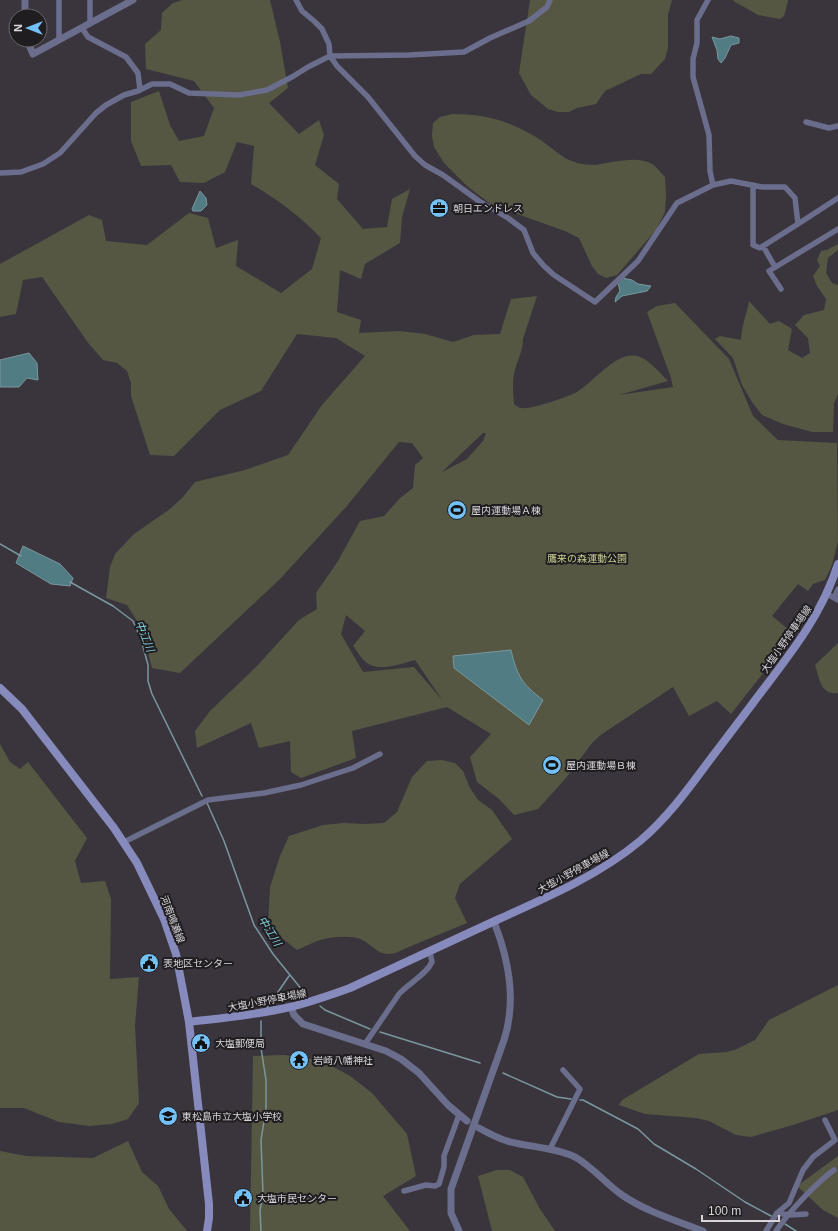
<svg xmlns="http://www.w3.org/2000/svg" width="838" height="1231" font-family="Helvetica,'Noto Sans JP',sans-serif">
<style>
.green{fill:#555743;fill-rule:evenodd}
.water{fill:#517c84;stroke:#7a979e}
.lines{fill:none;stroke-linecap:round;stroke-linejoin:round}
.stream{stroke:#7a979e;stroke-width:1.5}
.minor{stroke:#6a6d8c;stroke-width:5.5}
.tertiary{stroke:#6a6d8c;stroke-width:7}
.secondary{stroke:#878abc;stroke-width:8}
.labels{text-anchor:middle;stroke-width:4;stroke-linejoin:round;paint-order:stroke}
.poi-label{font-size:10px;fill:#d8d5da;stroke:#201d21;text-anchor:start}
.park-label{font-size:10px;fill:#cace92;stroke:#201d21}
.street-label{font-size:10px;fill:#d8d5da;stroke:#201d21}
.water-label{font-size:11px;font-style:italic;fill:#84d1df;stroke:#201d21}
</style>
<rect width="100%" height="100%" fill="#3a353d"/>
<!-- green -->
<path class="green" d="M 182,0 L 270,0 L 280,42 L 288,88 L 269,103 L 299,134 L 319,120 L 324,135 L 315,165 L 339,184 L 337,199 L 363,229 L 387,227 L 392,199 L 410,189 L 402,217 L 400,243 L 365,264 L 361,279 L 340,270 L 337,312 L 361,320 L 359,333 L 399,331 L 425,334 L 453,342 L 474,335 L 500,334 L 511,299 L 537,296 L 523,339 C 523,350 518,359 515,370 C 512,381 513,392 514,404 C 516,406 519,408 522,408 C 530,410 567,397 575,393 C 593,384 617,348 640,357 C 650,361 660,373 668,381 L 619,395 L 673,387 L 671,378 L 647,312 L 657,306 L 675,303 L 729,359 L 753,416 L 778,440 L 837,443 L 838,541 L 832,565 L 825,580 L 813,584 L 808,591 L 798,584 L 772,616 L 794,634 L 731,714 L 717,701 L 689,716 L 673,687 L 602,734 L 592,743 L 566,778 L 538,809 L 514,815 L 499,799 L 477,782 L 470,757 L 491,734 L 447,707 L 352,731 L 356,758 L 301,778 L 291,772 L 290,741 L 259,748 L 251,723 L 197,748 L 195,731 L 210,711 L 256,667 L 299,620 L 317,609 L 316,593 L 338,561 L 360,521 L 384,516 L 400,498 L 413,488 L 415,465 L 423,458 L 412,443 L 399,442 L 346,507 L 280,579 L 180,673 L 152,668 L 142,629 L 127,605 L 106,598 L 110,567 L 115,554 L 134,534 L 170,509 L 183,497 L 195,482 L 245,470 L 288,455 L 322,405 L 365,356 L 336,338 L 297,334 L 261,391 L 220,410 L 174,456 L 150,455 L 131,396 L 131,383 L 127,371 L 117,363 L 103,360 L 89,344 L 42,277 L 23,280 L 16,314 L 0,317 L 0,264 L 89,215 L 102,220 L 106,241 L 147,245 L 189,213 L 208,218 L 216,248 L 238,240 L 236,266 L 281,293 L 312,269 L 321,238 C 300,216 277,199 251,184 L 254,146 L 237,142 L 225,172 L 204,183 L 180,182 L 171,165 L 141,166 L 131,141 L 131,102 L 159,91 L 170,125 L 179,141 L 204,136 L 214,108 L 194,81 L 146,69 L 145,44 L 161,30 L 162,13 L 173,3 ZM 483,433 L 486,433 L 483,441 L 467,459 L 442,472 ZM 346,615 L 365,631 L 353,646 C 357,651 362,660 367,663 C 381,672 400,664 415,660 L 443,701 L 414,667 L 363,672 L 341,634 Z
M 530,0 L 672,0 L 668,15 L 668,48 L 665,59 L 651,74 L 641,74 L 605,91 L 596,104 L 577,108 L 569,112 L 558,112 L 548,109 L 531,95 L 519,73 Z
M 733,0 L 788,0 L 788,1 L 784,16 L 780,19 L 758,15 L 735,2 Z
M 452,114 C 485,114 507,120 536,137 C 550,145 560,158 577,163 C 582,164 589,165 595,165 C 611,163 637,155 652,164 C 657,167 661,173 665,177 L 666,197 L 665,212 L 656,230 L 617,275 L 606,278 L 598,274 L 592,266 L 579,238 L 565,231 L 492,205 L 467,186 L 444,163 L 434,147 L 432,136 L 433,123 L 440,117 Z
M 838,244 L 838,250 L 828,258 L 826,273 L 832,283 L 838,285 L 838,394 L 834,403 L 833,432 L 812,432 L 783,424 L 762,415 L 752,402 L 742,385 L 733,358 L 715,339 L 720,336 L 741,340 C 741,327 747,314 749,301 L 770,324 L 779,321 L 792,329 L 788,350 L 802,358 L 810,353 L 808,338 L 795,325 L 804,315 L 824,310 L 826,299 L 817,286 L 813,276 L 820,266 L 817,260 L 821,251 L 827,250 Z
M 838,643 L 838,693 C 820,695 820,679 815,665 Z
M 0,744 L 10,762 L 20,769 L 28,762 L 87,838 L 75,861 L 81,883 L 105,881 L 111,899 L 110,979 L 139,977 L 135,1025 L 139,1103 L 128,1119 L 112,1124 L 89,1126 L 59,1122 L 24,1108 L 0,1108 Z
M 442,760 L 455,763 L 463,771 L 470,788 L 478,800 L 492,810 L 512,839 L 460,884 L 455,898 L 467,923 L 404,949 C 376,965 374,938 351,937 C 340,936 328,937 317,941 C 310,944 304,947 297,950 L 268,927 L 270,887 L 280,856 L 289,836 L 323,825 L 343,823 L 365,824 L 384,823 L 397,812 L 412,777 L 427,761 Z
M 838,985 L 838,1110 L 793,1125 L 751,1137 L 736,1135 L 709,1121 L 696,1118 L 645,1114 L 619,1105 L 622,1100 L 699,1054 L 727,1052 L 737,1049 L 755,1040 L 769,1020 Z
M 284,1055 L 312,1059 L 330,1065 L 350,1076 L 372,1093 L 407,1134 L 416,1176 L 383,1196 L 410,1231 L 250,1231 L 253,1056 Z
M 128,1141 L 142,1172 L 158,1186 L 169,1209 L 187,1231 L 0,1231 L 0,1151 L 26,1156 L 93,1158 Z
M 838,1156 L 838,1218 L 823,1210 L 797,1186 Z
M 497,1170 L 510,1170 L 523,1177 L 540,1209 L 555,1231 L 492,1231 L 478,1176 Z"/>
<!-- water -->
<path class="water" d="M 731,36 L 739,38 L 739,43 L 731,45 L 725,58 L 721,63 L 718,59 L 717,50 L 712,37 L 720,39 Z
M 200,191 L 206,198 L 207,205 L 201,211 L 193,211 L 192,209 Z
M 622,278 L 632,280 L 638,284 L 651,286 L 647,291 L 622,296 L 615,302 L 616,297 L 620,291 L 618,283 Z
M 29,353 L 37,363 L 38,380 L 27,378 L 19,387 L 0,387 L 0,360 Z
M 23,546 L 60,564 L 73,578 L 70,586 L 51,584 L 16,563 Z
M 511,650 C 517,676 522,684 543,700 L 529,725 L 454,668 L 453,656 Z"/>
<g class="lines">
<!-- stream -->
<path class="stream" d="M 0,544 L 21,556
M 70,582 L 113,606 L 133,621 L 141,639 L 148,665 L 148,681 L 152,694 L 202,796
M 207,803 L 224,841 L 254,925 L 273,954 L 307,996
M 320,1006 L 325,1010 L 370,1029
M 267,1008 L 289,976
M 261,1021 L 261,1048 L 266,1080 L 266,1109 L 261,1140 L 263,1194 L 260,1210 L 261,1231
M 380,1032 L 480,1063
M 503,1073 L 557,1097 L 571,1099
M 580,1100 L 583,1100 L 638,1129 L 654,1144 L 696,1169 L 745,1202 L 771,1216
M 785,1224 L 796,1231"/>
<!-- minor -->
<path class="minor" d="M 59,0 L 59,40
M 90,0 L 90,23
M 296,0 L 302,11 L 314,21 L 322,29 L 329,44 L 330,56 L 337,66 L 368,97 L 415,156 L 425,165 L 443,175 L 479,201 L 508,218 L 524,230 L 533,253 L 544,266 L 554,275 L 595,302 L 638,261 L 677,203 L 713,185 L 731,181 L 762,187 L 785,187 L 795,198 L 798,224 L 838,198
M 708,0 L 697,20 L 697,43 L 693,59 L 693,77 L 709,135 L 710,171 L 713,185
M 82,28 L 88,37 L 126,57 L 138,73 L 140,90
M 806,122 L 829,128 L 838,126
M 0,173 L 21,172 L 43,164 L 60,153 L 96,113 L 106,105 L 124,95 L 138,91 L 152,84 L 170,84 L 189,93 L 239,95 L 267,90 L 292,77 L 308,67 L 330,56 L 409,55 L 464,52 L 490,38 L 529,21 L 547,7 L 550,0
M 753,185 L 753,245 L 760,248 L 798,224
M 763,246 L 775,267
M 781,289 L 769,271 L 838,229
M 827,594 L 838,600
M 834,598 L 838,589
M 124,842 L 208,800 L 264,793 L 301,785 L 353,768 L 380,754
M 365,1044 L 399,994 C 409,983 426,975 432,962 L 430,952
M 550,1149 L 580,1089 L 563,1070
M 404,1191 L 426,1185 L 435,1186 L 439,1184 L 444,1167 L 444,1156 L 459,1115
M 777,1213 L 789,1215 L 806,1214
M 766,1231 L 777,1213 L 789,1203 L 803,1170 L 813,1157 L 835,1140 L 825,1120
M 776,1231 C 788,1213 816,1183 834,1170"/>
<!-- tertiary -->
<path class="tertiary" d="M 25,0 L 25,16
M 27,40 L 33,54 L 133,0
M 291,1007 L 294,1015 L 303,1024 L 386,1051 L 401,1059 L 419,1073 L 448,1105 L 467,1121
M 479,1128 C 488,1133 497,1138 507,1141 C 529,1147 554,1147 575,1157 C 593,1167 606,1184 622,1195 C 645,1211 677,1221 703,1231
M 459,1231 L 451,1213 L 451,1189 L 504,1040 C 517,1000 509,960 494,922"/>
<!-- secondary -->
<path class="secondary" d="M 0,688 L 22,709 L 114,828 L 137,863 L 164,919 L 176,954 L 189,1022 L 209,1204 L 209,1218 L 207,1231
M 189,1022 C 223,1018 257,1015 290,1007 C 311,1002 330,995 350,988 C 399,965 449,942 499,919 C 548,897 599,875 640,841 C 666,819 686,792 706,765 C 721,745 737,724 753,703 C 786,659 821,618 838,564"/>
</g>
<!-- icons -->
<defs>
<g id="office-disc" transform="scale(1)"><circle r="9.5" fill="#73c1f6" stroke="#201d21"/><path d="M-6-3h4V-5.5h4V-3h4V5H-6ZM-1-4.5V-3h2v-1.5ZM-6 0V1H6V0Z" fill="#111"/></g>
<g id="stadium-disc" transform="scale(1)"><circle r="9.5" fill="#73c1f6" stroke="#201d21"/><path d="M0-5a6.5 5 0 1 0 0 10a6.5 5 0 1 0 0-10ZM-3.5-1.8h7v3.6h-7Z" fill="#111"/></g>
<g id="civic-disc" transform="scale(1)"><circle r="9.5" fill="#73c1f6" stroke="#201d21"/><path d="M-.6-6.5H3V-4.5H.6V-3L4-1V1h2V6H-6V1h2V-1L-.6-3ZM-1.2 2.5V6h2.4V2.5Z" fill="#111"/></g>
<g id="temple-disc" transform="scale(1)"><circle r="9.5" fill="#73c1f6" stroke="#201d21"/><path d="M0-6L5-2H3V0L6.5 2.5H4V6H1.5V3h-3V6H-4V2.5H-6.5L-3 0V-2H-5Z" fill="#111"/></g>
<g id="school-disc" transform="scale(1)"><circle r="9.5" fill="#73c1f6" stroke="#201d21"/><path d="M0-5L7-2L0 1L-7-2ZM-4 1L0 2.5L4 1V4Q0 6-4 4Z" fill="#111"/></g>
</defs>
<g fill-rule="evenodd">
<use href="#office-disc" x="439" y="208"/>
<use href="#stadium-disc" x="457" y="510"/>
<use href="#stadium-disc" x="552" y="765"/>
<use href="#civic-disc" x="149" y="963"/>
<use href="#civic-disc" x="201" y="1043"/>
<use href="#temple-disc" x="299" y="1060"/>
<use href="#school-disc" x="168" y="1116"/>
<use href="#civic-disc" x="243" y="1198"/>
</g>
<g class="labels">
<!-- poi labels -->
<g class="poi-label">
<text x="453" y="212">朝日エンドレス</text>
<text x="471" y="514">屋内運動場Ａ棟</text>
<text x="566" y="769">屋内運動場Ｂ棟</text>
<text x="163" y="967">表地区センター</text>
<text x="215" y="1047">大塩郵便局</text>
<text x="313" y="1064">岩崎八幡神社</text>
<text x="182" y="1120">東松島市立大塩小学校</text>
<text x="257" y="1202">大塩市民センター</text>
</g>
<!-- park labels -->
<g class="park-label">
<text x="587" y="562">鷹来の森運動公園</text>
</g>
<!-- street labels -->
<g class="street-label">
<text transform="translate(786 639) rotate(-55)" y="4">大塩小野停車場線</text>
<text transform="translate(573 871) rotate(-29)" y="4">大塩小野停車場線</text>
<text transform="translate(173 919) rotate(69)" y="4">河南鳴瀬線</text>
<text transform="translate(267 1000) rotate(-11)" y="4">大塩小野停車場線</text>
</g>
<!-- water labels -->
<g class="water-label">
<text transform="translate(145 636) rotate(68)" y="4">中江川</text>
<text transform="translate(270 931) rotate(58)" y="4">中江川</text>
</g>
</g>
<!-- north arrow -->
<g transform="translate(28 28) rotate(270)"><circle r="19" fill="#201d21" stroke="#6a676b"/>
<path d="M0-3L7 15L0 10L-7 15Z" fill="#73c1f6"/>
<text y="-6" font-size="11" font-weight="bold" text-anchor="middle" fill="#d8d5da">N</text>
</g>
<!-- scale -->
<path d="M702 1215v6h77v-6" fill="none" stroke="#d8d5da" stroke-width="2"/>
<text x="708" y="1215" font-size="12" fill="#d8d5da" stroke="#201d21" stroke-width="3" paint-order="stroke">100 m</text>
</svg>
